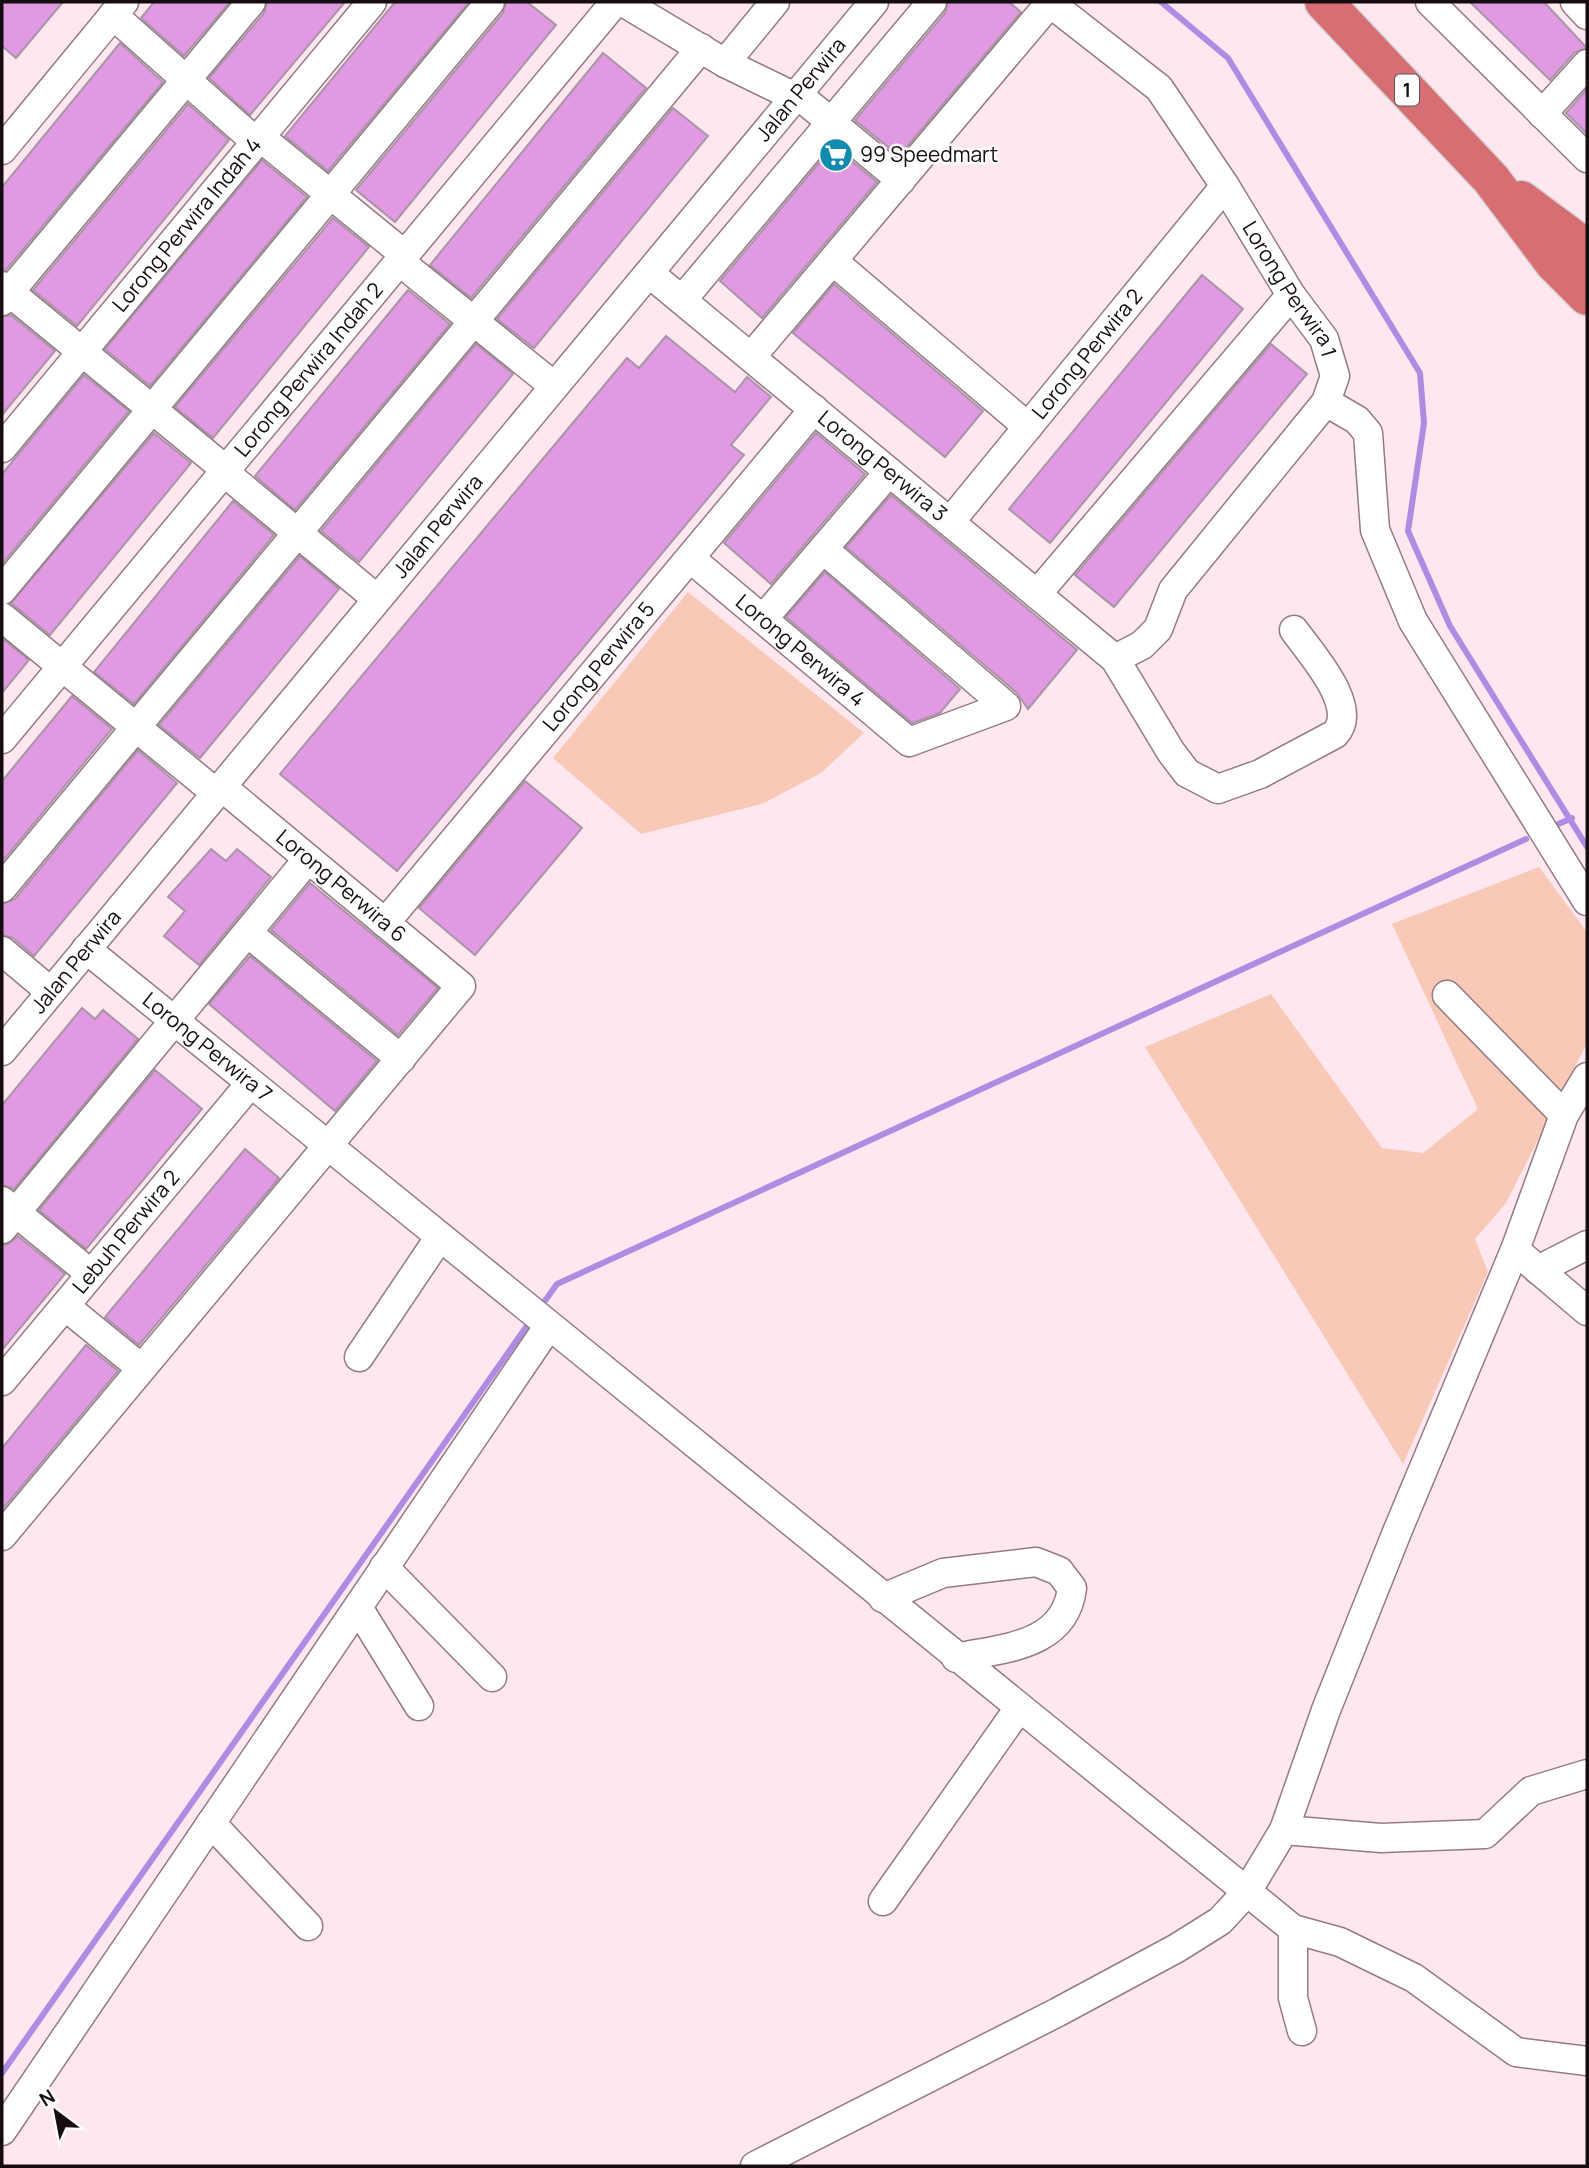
<svg xmlns="http://www.w3.org/2000/svg" width="1589" height="2168" font-family="Manrope,sans-serif">
<style>
.green{fill:#f7c9b6}
.lines{fill:none;stroke-linecap:round;stroke-linejoin:round}
.stream{stroke:#ad8ce1;stroke-width:6}
.building{fill:#e199e1;stroke:#a895a8;stroke-width:2}
.minor-casing{stroke:#947a84;stroke-width:31}
.highway-casing{stroke:#d5d3d4;stroke-width:41}
.minor{stroke:#fff;stroke-width:28}
.highway{stroke:#d76e74;stroke-width:38}
.labels{text-anchor:middle;stroke-width:5;stroke-linejoin:round;paint-order:stroke}
.shield{fill:#fcfcfc;stroke:#5b5558;stroke-width:2}
.shield-label{font-size:19px;font-weight:bold;fill:#160d11}
.street-label{font-size:21px;fill:#160d11;stroke:#fcfcfc}
.poi-label{font-size:21px;fill:#160d11;stroke:#fcfcfc;text-anchor:start}
</style>
<rect width="100%" height="100%" fill="#ffe7f0"/>
<!-- green -->
<path class="green" d="M 688,592 L 864,733 L 821,773 L 762,804 L 641,834 L 553,758 Z
M 1539,867 L 1587,932 L 1587,1043 L 1506,1203 L 1475,1239 L 1488,1272 L 1403,1464 L 1145,1047 L 1271,994 L 1382,1148 L 1423,1153 L 1478,1109 L 1392,924 Z"/>
<g class="lines">
<!-- stream -->
<path class="stream" d="M 1161,2 L 1228,58 L 1420,373 L 1424,423 L 1408,531 L 1450,626 L 1587,847
M 1554,826 L 1572,818
M 539,1309 L 557,1284 L 1526,839
M 2,2073 L 531,1320"/>
</g>
<!-- building -->
<path class="building" d="M 2,2 L 63,2 L 16,58 L 2,46 Z
M 154,2 L 230,2 L 184,56 L 141,18 Z
M 267,2 L 345,2 L 250,115 L 209,78 L 264,13 Z
M 395,2 L 469,2 L 328,171 L 285,136 Z
M 506,2 L 527,2 L 556,25 L 395,222 L 356,190 L 503,13 Z
M 948,2 L 1009,2 L 1021,12 L 899,156 L 855,120 L 945,13 Z
M 1470,2 L 1544,2 L 1587,48 L 1575,52 L 1550,80 Z
M 120,43 L 163,82 L 6,270 L 2,270 L 2,187 Z
M 603,53 L 646,88 L 471,298 L 430,265 Z
M 1587,89 L 1587,134 L 1566,113 Z
M 188,104 L 229,140 L 77,326 L 33,290 Z
M 673,108 L 708,136 L 534,348 L 497,319 Z
M 833,146 L 877,182 L 762,318 L 720,281 Z
M 262,160 L 307,197 L 150,386 L 105,349 Z
M 333,218 L 369,247 L 213,438 L 175,407 Z
M 1202,275 L 1243,309 L 1050,543 L 1009,509 Z
M 834,284 L 983,411 L 945,457 L 793,333 Z
M 408,290 L 450,324 L 295,510 L 255,476 Z
M 11,315 L 55,351 L 2,415 L 2,317 Z
M 666,336 L 735,392 L 747,377 L 771,397 L 731,445 L 744,455 L 397,871 L 280,774 L 627,358 L 639,368 Z
M 476,344 L 513,374 L 359,562 L 321,531 Z
M 1271,344 L 1307,374 L 1114,607 L 1075,575 Z
M 84,375 L 129,411 L 2,564 L 2,474 Z
M 154,433 L 191,463 L 50,635 L 11,603 Z
M 816,433 L 865,474 L 771,584 L 724,543 Z
M 891,495 L 1077,650 L 1028,709 L 1017,693 L 846,547 Z
M 233,501 L 274,535 L 134,704 L 94,672 Z
M 300,556 L 339,589 L 200,758 L 159,725 Z
M 825,572 L 960,689 L 940,713 L 912,723 L 786,617 Z
M 2,638 L 29,660 L 2,693 Z
M 72,696 L 112,729 L 2,862 L 2,781 Z
M 138,750 L 177,783 L 34,956 L 13,938 L 2,935 L 2,904 L 15,899 Z
M 525,781 L 582,828 L 475,955 L 419,908 Z
M 211,849 L 226,861 L 237,849 L 271,877 L 199,965 L 164,936 L 185,911 L 168,897 Z
M 310,883 L 438,988 L 398,1035 L 271,930 Z
M 250,956 L 377,1061 L 335,1111 L 209,1004 Z
M 82,1008 L 95,1019 L 103,1010 L 138,1039 L 14,1189 L 2,1185 L 2,1105 Z
M 155,1070 L 202,1109 L 86,1249 L 39,1210 Z
M 245,1149 L 279,1178 L 139,1345 L 105,1317 Z
M 18,1236 L 65,1274 L 2,1350 L 2,1245 L 8,1244 Z
M 86,1345 L 118,1371 L 2,1510 L 2,1448 Z"/>
<g class="lines">
<!-- minor casing -->
<g class="minor-casing">
<g id="minor">
<path d="M 623,2 L 725,63 L 795,97"/>
<path id="s1" d="M 1049,2 L 1159,88 L 1225,186 L 1291,295 L 1324,339 L 1335,376 L 1326,402 L 1173,590 L 1158,629 L 1142,645 L 1115,659"/>
<path d="M 1430,2 L 1587,158"/>
<path d="M 1575,2 L 1587,15"/>
<path d="M 113,15 L 256,142"/>
<path d="M 725,63 L 775,2"/>
<path d="M 797,94 L 901,180"/>
<path d="M 1542,114 L 1587,64"/>
<path d="M 260,137 L 405,255"/>
<path d="M 2,150 L 124,2"/>
<path d="M 399,261 L 554,386"/>
<path d="M 833,261 L 1028,427"/>
<path id="s2" d="M 649,273 L 1115,659 L 1171,752 L 1187,773 L 1218,789 L 1260,774 L 1335,734 C 1360,707 1311,654 1294,630"/>
<path d="M 2,286 L 226,470"/>
<path d="M 682,300 L 932,2"/>
<path d="M 2,301 L 251,2"/>
<path d="M 751,357 L 1050,3"/>
<path d="M 1326,402 L 1357,420 L 1368,433 L 1375,530 L 1413,621 L 1587,901"/>
<path id="s3" d="M 2,448 L 372,2"/>
<path d="M 224,472 L 377,599"/>
<path id="s4" d="M 950,522 L 1225,186"/>
<path id="s5" d="M 690,558 L 909,742 L 1006,706 L 823,549"/>
<path d="M 2,590 L 490,2"/>
<path d="M 1037,594 L 1291,295"/>
<path d="M 2,617 L 216,793"/>
<path d="M 763,619 L 889,472"/>
<path id="s6" d="M 2,739 L 615,2"/>
<path d="M 2,888 L 701,48"/>
<path id="s7" d="M 385,923 L 814,409"/>
<path d="M 248,933 L 401,1059"/>
<path id="s8" d="M 86,949 L 1293,1929 L 1340,1942 L 1414,1978 L 1516,2052 L 1587,2061"/>
<path d="M 2,951 L 51,992"/>
<path d="M 1447,995 L 1564,1115"/>
<path id="s9" d="M 2,1051 L 874,2"/>
<path d="M 2,1201 L 91,1274"/>
<path d="M 2,1229 L 308,859"/>
<path d="M 1515,1250 L 1587,1311"/>
<path d="M 1538,1270 L 1587,1245"/>
<path d="M 65,1306 L 141,1368"/>
<path d="M 359,1357 L 439,1238"/>
<path id="s10" d="M 2,1381 L 250,1084"/>
<path d="M 2,1536 L 461,986 L 222,787"/>
<path d="M 384,1567 L 492,1677"/>
<path d="M 883,1598 L 943,1573 L 1036,1562 L 1059,1571 L 1072,1588 C 1065,1647 1002,1648 956,1658"/>
<path d="M 359,1609 L 419,1706"/>
<path d="M 211,1823 L 308,1926"/>
<path d="M 1284,1830 L 1381,1838 L 1485,1834 L 1531,1791 L 1587,1774"/>
<path d="M 883,1901 L 1019,1708"/>
<path d="M 1293,1929 L 1293,1998 L 1302,2031"/>
<path d="M 2,2131 L 548,1327"/>
<path d="M 755,2166 L 1058,2012 L 1177,1948 L 1220,1921 L 1246,1893 L 1284,1830 L 1326,1710 L 1397,1532 L 1515,1250 L 1564,1115 L 1587,1077"/>
</g>
</g>
<!-- highway casing -->
<g class="highway-casing">
<path id="highway" d="M 1324,2 L 1491,179 L 1554,263 L 1587,296
M 1521,200 L 1587,249"/>
</g>
<!-- minor -->
<use href="#minor" class="minor"/>
<!-- highway -->
<use href="#highway" class="highway"/>
</g>
<!-- icons -->
<defs>
<g id="supermarket-disc" transform="scale(1.75)"><circle r="9.5" fill="#138bae" stroke="#fcfcfc"/><path d="M-6-5.5h2.5l.6 2H6L4.5 2H-2.5L-4.4-4H-6ZM-1.5 3.2a1.3 1.3 0 1 0 .1 0ZM3 3.2a1.3 1.3 0 1 0 .1 0Z" fill="#fff"/></g>
</defs>
<g fill-rule="evenodd">
<use href="#supermarket-disc" x="836" y="155"/>
</g>
<g class="labels">
<!-- shield labels -->
<rect class="shield" x="1395" y="74.5" width="24" height="31" rx="5"/>
<g class="shield-label">
<text x="1407" y="97">1</text>
</g>
<!-- street labels -->
<g class="street-label">
<text dy="7" stroke="none"><textPath href="#s9" startOffset="1250">Jalan Perwira</textPath></text>
<text dy="7" stroke="none"><textPath href="#s3" startOffset="290">Lorong Perwira Indah 4</textPath></text>
<text dy="7" stroke="none"><textPath href="#s1" startOffset="380">Lorong Perwira 1</textPath></text>
<text dy="7" stroke="none"><textPath href="#s4" startOffset="217">Lorong Perwira 2</textPath></text>
<text dy="7" stroke="none"><textPath href="#s6" startOffset="480">Lorong Perwira Indah 2</textPath></text>
<text dy="7" stroke="none"><textPath href="#s2" startOffset="303">Lorong Perwira 3</textPath></text>
<text dy="7" stroke="none"><textPath href="#s9" startOffset="682">Jalan Perwira</textPath></text>
<text dy="7" stroke="none"><textPath href="#s5" startOffset="144">Lorong Perwira 4</textPath></text>
<text dy="7" stroke="none"><textPath href="#s7" startOffset="334">Lorong Perwira 5</textPath></text>
<text transform="translate(341 886) rotate(40)" y="7">Lorong Perwira 6</text>
<text dy="7" stroke="none"><textPath href="#s9" startOffset="116">Jalan Perwira</textPath></text>
<text dy="7" stroke="none"><textPath href="#s8" startOffset="156">Lorong Perwira 7</textPath></text>
<text dy="7" stroke="none"><textPath href="#s10" startOffset="194">Lebuh Perwira 2</textPath></text>
</g>
<!-- poi labels -->
<g class="poi-label">
<text x="860" y="162">99 Speedmart</text>
</g>
</g>
<!-- border -->
<rect width="1589" height="2168" fill="none" stroke="#160d11" stroke-width="7"/>
<!-- north arrow -->
<g transform="translate(56 2112) rotate(328)" stroke="#fcfcfc" stroke-width="5" paint-order="stroke">
<path d="M0-5L12 26L0 18L-12 26Z" fill="#160d11"/>
<text y="-10" font-size="19" font-weight="bold" text-anchor="middle" fill="#160d11">N</text>
</g>
</svg>
